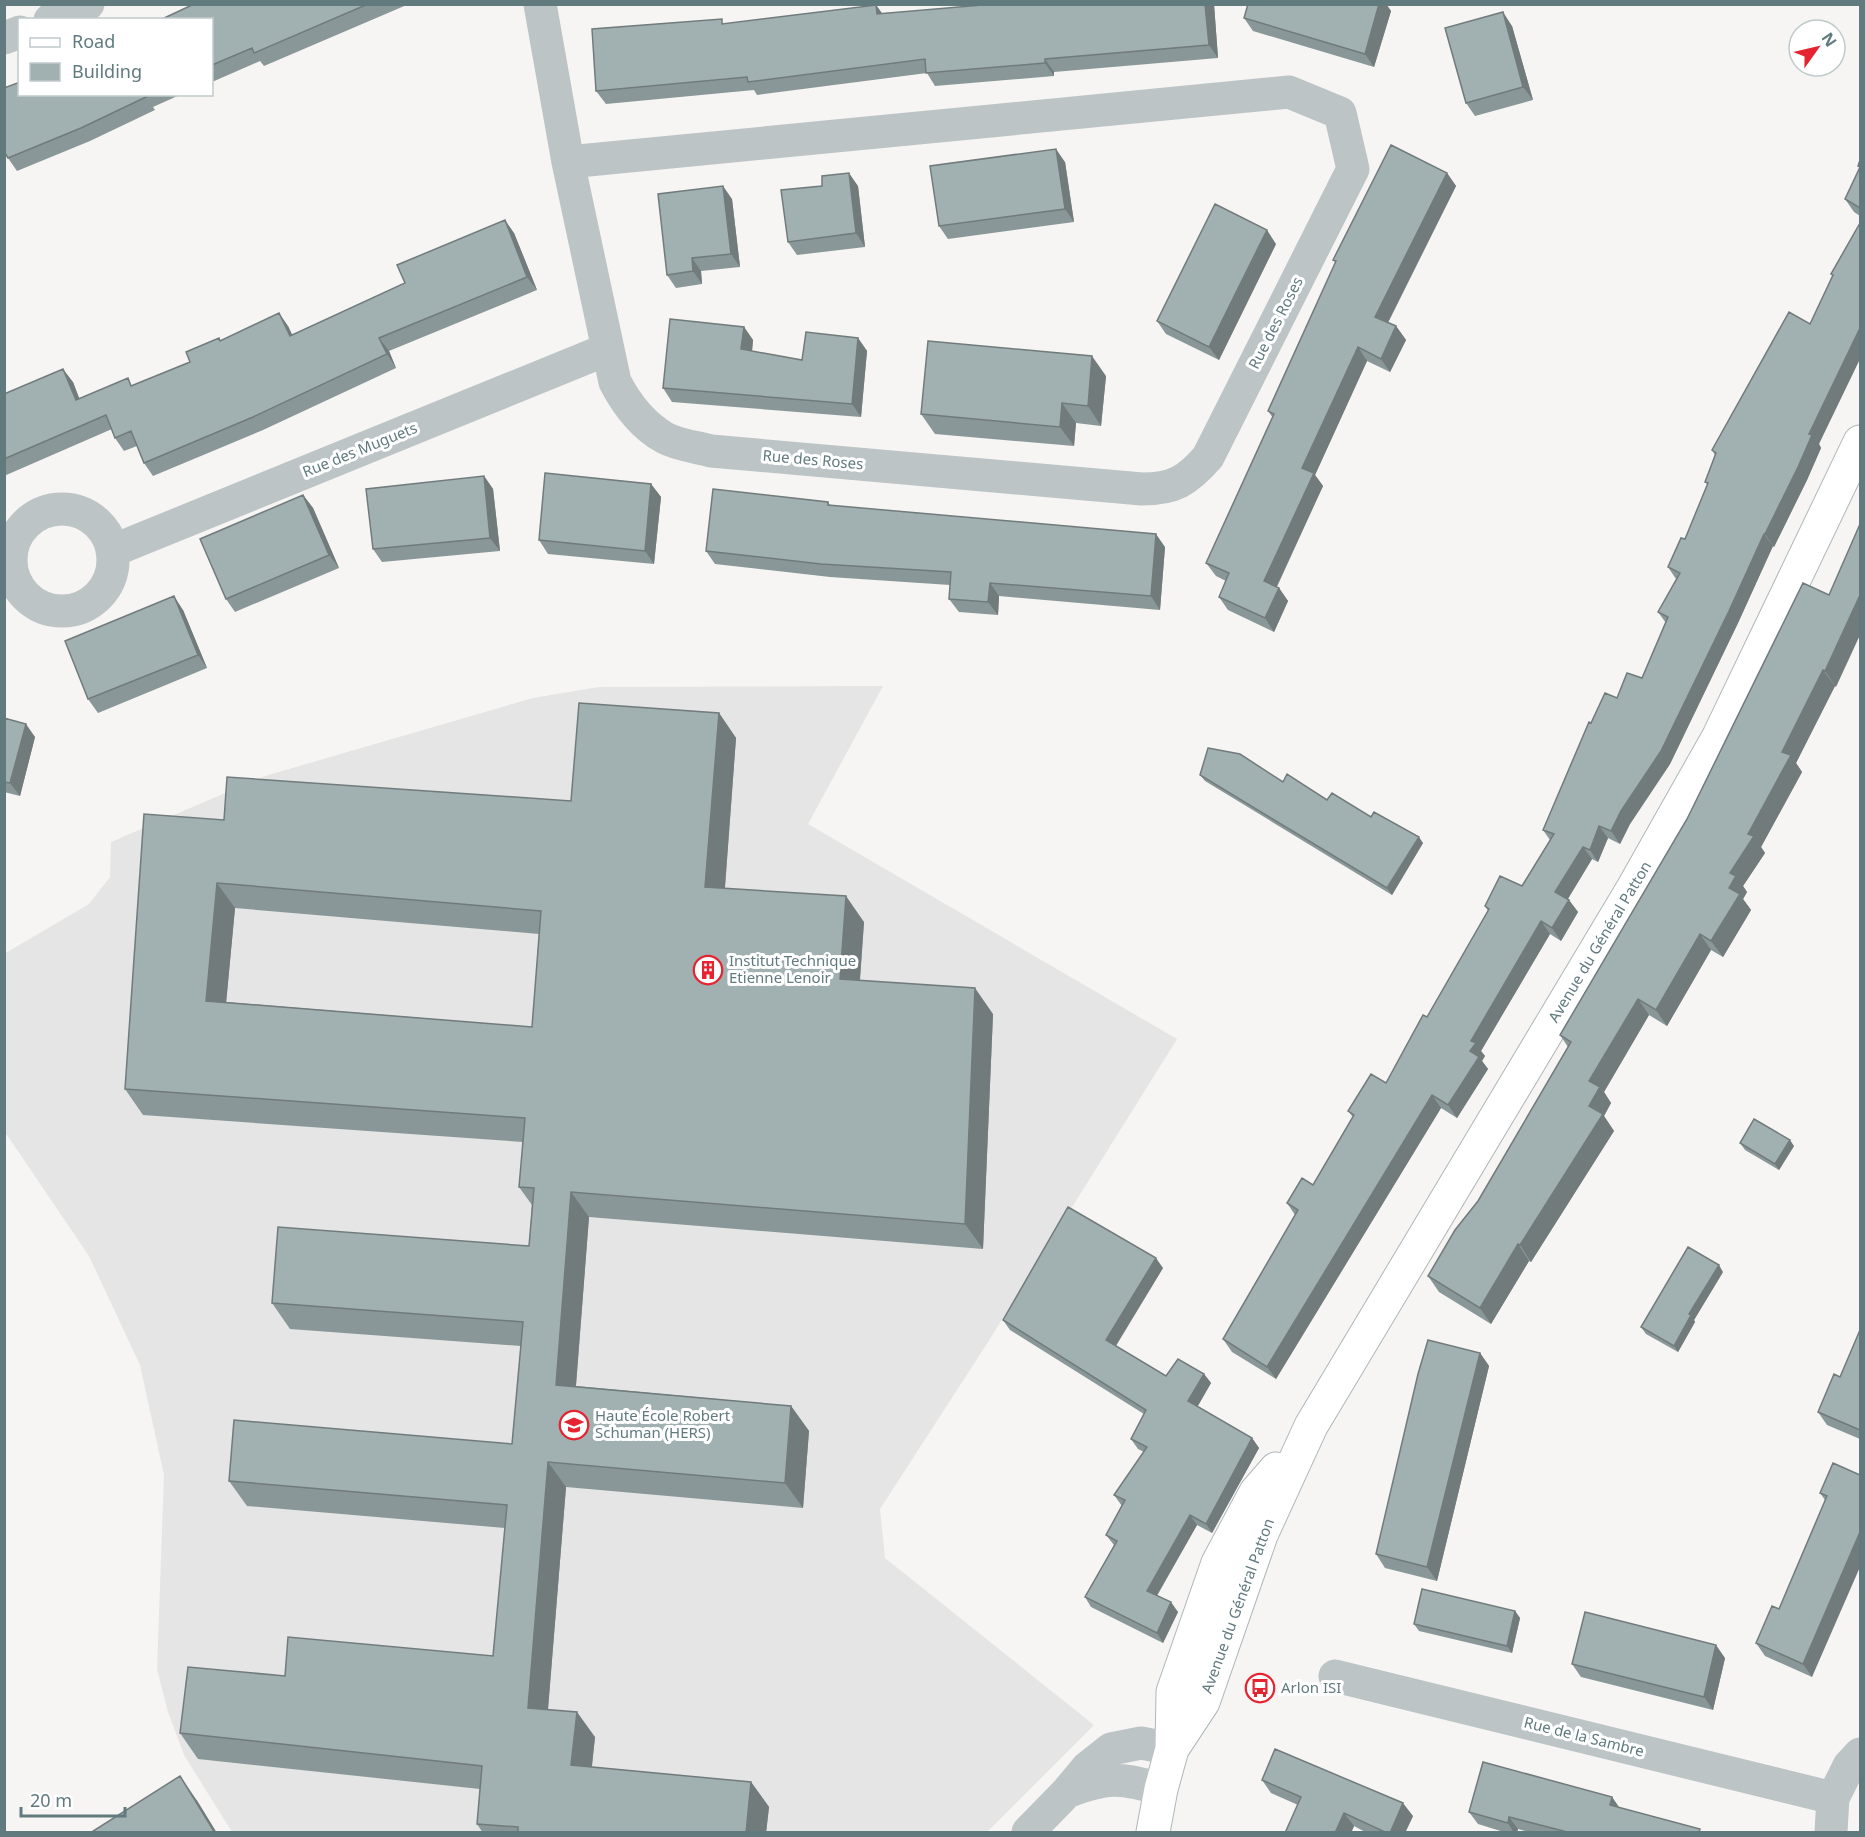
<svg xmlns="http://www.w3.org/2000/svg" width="1865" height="1837" font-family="'Noto Sans',sans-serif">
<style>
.built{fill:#e4e5e4}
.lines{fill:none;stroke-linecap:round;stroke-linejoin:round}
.major-casing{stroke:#aeb7b8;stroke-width:35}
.minor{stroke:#bdc4c6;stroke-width:33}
.major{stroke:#fff;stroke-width:33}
.wall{fill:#8a9798;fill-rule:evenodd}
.shaded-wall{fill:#717b7c}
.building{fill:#a1b0b1;stroke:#717b7c;stroke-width:1.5;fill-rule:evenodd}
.labels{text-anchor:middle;stroke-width:6;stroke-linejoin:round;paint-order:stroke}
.street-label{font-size:15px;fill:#617a7e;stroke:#fff}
.poi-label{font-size:15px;fill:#617a7e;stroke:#fff;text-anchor:start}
</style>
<rect width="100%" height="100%" fill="#f6f5f3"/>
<!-- built -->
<path class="built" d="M 883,686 L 808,824 L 1177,1039 L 988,1342 L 880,1509 L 885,1558 L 1094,1725 L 987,1832 L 232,1832 L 184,1755 L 168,1712 L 157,1669 L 164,1475 L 140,1365 L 89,1256 L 5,1132 L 4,954 L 89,904 L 110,877 L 111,842 L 265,776 L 533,698 L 599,687 Z"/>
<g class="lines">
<!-- major casing -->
<g class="major-casing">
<path id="major" d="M 1172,1749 L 1203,1702 L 1261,1535 L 1311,1426 L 1632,890 L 1719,736 L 1860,442
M 1153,1832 L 1161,1789 L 1172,1749 L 1173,1692 L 1218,1563 L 1256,1492 L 1276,1469"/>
</g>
<!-- minor -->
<path class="minor" d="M 540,4 L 568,162 L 615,382 C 627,405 642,425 665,438 C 678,445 696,447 711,451 L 1142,489 C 1174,489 1187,481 1208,457 L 1353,169 L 1340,113 L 1289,92 L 568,162
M 50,20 L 88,4
M 4,38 L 20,32
M11 560a51 51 0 1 1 102 0a51 51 0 1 1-102 0Z
M 112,551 L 608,349
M 1335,1676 L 1833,1798
M 1067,1792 C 1107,1777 1119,1777 1161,1789
M 1028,1832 L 1067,1792 L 1087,1768 L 1111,1749 L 1141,1743 L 1172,1749
M 1831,1832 L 1833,1798 L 1849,1766 L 1860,1754"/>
<!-- major -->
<use href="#major" class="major"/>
</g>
<!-- wall -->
<path class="wall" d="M 194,4 L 409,4 L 264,66 L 260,61 L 212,82 L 212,20 Z
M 1214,4 L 1218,58 L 1054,72 L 1054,76 L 935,86 L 927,73 L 757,95 L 754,90 L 606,104 L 596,91 L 725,24 L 876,5 L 882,13 Z
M 1248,4 L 1386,4 L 1391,11 L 1374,67 L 1253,31 L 1244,18 Z
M 1512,26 L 1533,100 L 1475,116 L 1466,103 Z
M 4,88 L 20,94 L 182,94 L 153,107 L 155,110 L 90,141 L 17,171 L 8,158 L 6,153 L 4,154 Z
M 1860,160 L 1860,216 L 1854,212 L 1845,199 L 1860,168 L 1858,166 Z
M 1065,162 L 1074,222 L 948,239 L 939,226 Z
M 1447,173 L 1456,186 L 1388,323 L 1396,326 L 1406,340 L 1390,372 L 1367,361 L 1315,475 L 1323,486 L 1277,587 L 1279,588 L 1288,601 L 1274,632 L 1228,610 L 1219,597 L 1226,581 L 1216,576 L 1206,563 L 1273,418 L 1268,411 L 1336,263 L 1333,260 Z
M 858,186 L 865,247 L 797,255 L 788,242 Z
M 732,199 L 740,267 L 701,271 L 702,284 L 676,288 L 667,275 Z
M 1860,223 L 1819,444 L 1821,448 L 1807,480 L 1774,547 L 1773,546 L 1738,623 L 1670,764 L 1630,824 L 1620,844 L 1608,838 L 1598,862 L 1592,859 L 1568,899 L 1578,912 L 1561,941 L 1550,934 L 1481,1051 L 1485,1056 L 1482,1061 L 1488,1069 L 1457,1118 L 1441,1108 L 1276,1379 L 1232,1352 L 1223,1339 L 1295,1215 L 1287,1203 L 1313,1185 L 1353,1117 L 1348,1111 L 1386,1083 L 1427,1017 L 1488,911 L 1485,906 L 1522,886 L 1550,840 L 1543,830 L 1591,723 L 1617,698 L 1642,678 L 1666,623 L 1658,612 L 1676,579 L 1668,567 L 1685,539 L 1708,485 L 1705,482 L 1715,455 L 1712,450 L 1810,324 L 1833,276 L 1831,274 Z
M 514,233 L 537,290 L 389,351 L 396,368 L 263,430 L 153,476 L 144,463 L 137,446 L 124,451 L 115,438 L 112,429 L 4,476 L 4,394 L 73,382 L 79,399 L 133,385 L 190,362 L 220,341 L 288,326 L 292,335 Z
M 1276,244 L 1219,360 L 1166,334 L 1157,321 Z
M 744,327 L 753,340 L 752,351 L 802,360 L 858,338 L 867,351 L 861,417 L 672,402 L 663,388 Z
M 1106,376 L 1101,426 L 1076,423 L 1074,446 L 935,434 L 921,414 Z
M 484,476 L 493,489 L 500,551 L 382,562 L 373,549 Z
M 651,484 L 661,497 L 654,564 L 548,554 L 539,540 Z
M 303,495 L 313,508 L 339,568 L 235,612 L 226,599 Z
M 828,502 L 830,505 L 1165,547 L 1160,610 L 999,596 L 998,615 L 959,612 L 949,599 L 950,585 L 830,577 L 715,564 L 706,551 Z
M 1803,583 L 1836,687 L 1835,686 L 1796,763 L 1802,772 L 1761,847 L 1765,853 L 1743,886 L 1747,892 L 1743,899 L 1751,910 L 1723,957 L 1711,950 L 1667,1026 L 1649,1015 L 1604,1092 L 1611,1103 L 1604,1116 L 1614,1131 L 1531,1262 L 1529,1261 L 1491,1324 L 1439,1292 L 1428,1276 L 1478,1201 L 1568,1047 L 1560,1035 L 1687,819 Z
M 183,610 L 207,668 L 98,713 L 88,699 Z
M 719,713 L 736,738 L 725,888 L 864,922 L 860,980 L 993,1014 L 983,1249 L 589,1217 L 576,1386 L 791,1406 L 809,1431 L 803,1508 L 566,1487 L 548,1710 L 595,1737 L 592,1767 L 751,1782 L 769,1807 L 766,1833 L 483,1833 L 477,1824 L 480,1789 L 198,1759 L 180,1733 L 285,1676 L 493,1656 L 505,1528 L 247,1506 L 229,1481 L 512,1444 L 521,1346 L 290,1329 L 272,1303 L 529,1246 L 532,1205 L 519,1187 L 523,1142 L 143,1115 L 125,1089 L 224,820 L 571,801 ZM 235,908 L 539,934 L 532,1027 L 226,1002 Z
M 4,718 L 35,737 L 20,796 L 4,792 Z
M 1200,775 L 1283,782 L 1371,817 L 1423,843 L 1392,895 L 1205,781 Z
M 1740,1143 L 1794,1146 L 1779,1170 L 1745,1150 Z
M 1163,1268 L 1116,1346 L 1166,1376 L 1204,1374 L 1211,1383 L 1197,1407 L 1252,1438 L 1259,1448 L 1212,1533 L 1197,1525 L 1157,1596 L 1178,1612 L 1163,1643 L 1091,1607 L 1085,1597 L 1114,1545 L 1106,1535 L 1122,1506 L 1114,1495 L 1144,1452 L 1138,1449 L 1131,1439 L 1144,1414 L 1010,1330 L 1003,1320 Z
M 1723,1272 L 1694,1320 L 1695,1322 L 1678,1352 L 1646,1334 L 1641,1327 Z
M 1860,1330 L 1860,1439 L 1827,1425 L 1818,1412 L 1840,1377 Z
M 1480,1353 L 1489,1366 L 1437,1581 L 1385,1568 L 1376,1554 Z
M 1860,1475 L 1812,1677 L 1765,1656 L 1756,1643 L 1779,1609 L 1825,1500 L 1820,1493 Z
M 1515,1611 L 1520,1618 L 1512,1653 L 1419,1631 L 1414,1624 Z
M 1725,1658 L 1713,1710 L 1581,1677 L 1572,1664 Z
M 1262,1780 L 1413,1816 L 1405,1833 L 1367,1833 L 1354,1826 L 1351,1833 L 1285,1833 L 1298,1805 L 1271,1793 Z
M 1612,1797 L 1619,1807 L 1702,1833 L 1532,1833 L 1518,1829 L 1517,1833 L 1507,1833 L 1478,1824 L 1469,1812 Z"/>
<!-- shaded-wall -->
<path class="shaded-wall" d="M 1205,4 L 1214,4 L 1218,58 L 1209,45 Z
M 1379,4 L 1386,4 L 1391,11 L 1374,67 L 1365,54 Z
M 876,5 L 885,18 L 877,14 Z
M 1503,12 L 1512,26 L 1533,100 L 1523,87 Z
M 1045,59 L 1054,72 L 1054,76 L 1045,63 Z
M 1056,149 L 1065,162 L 1074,222 L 1065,209 Z
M 849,173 L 858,186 L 865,247 L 856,233 Z
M 1447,173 L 1456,186 L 1384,330 L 1375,317 Z
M 723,186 L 732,199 L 740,267 L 731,254 Z
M 505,220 L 514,233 L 537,290 L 527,277 Z
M 1267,230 L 1276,244 L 1219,360 L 1209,347 Z
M 692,258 L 701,271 L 702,284 L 693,271 Z
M 279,313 L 288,326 L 299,349 L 290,336 Z
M 1396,326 L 1406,340 L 1390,372 L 1381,359 Z
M 744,327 L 753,340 L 751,362 L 741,349 Z
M 1860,328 L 1860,359 L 1819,444 L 1821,448 L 1807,480 L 1774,547 L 1765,534 L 1809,434 Z
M 379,338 L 389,351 L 396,368 L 387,354 Z
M 858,338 L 867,351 L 861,417 L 852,404 Z
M 1358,347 L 1367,361 L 1315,475 L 1323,486 L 1273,594 L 1264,581 L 1302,468 Z
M 1092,356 L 1106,376 L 1101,426 L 1088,406 Z
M 63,369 L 73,382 L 85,413 L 76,400 Z
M 1062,403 L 1076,423 L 1074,446 L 1060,427 Z
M 484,476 L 493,489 L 500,551 L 490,538 Z
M 651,484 L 661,497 L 654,564 L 645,551 Z
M 303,495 L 313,508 L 339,568 L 329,555 Z
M 1156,534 L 1165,547 L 1160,610 L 1151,596 Z
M 1764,534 L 1773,546 L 1738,623 L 1670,764 L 1630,824 L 1620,844 L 1611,831 Z
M 990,583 L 999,596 L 998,615 L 988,602 Z
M 1279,588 L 1288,601 L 1274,632 L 1265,618 Z
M 1860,595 L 1860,635 L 1836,687 L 1825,671 Z
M 174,596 L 183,610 L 207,668 L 198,655 Z
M 1823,670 L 1835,686 L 1796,763 L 1802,772 L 1761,847 L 1765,853 L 1743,886 L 1747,892 L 1743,899 L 1751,910 L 1723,957 L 1711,941 L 1729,888 L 1730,873 L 1748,834 L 1782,752 Z
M 719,713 L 736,738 L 723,912 L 705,887 Z
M 26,724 L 35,737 L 20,796 L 10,783 Z
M 1599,826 L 1608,838 L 1598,862 L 1590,850 Z
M 1419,837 L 1423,843 L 1392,895 L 1387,888 Z
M 1583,847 L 1592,859 L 1564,905 L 1555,892 Z
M 217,883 L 235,908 L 224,1026 L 206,1001 Z
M 846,896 L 864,922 L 858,1005 L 840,979 Z
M 1569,900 L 1578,912 L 1561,941 L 1552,928 Z
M 1541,921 L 1550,934 L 1481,1051 L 1485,1056 L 1482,1061 L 1488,1069 L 1457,1118 L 1448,1105 L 1471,1041 Z
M 1700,934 L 1711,950 L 1667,1026 L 1656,1010 Z
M 975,988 L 993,1014 L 983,1249 L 965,1224 Z
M 1638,999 L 1649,1015 L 1604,1092 L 1611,1103 L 1604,1116 L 1614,1131 L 1531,1262 L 1520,1245 L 1589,1081 Z
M 1432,1095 L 1441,1108 L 1276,1379 L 1267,1367 Z
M 1790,1140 L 1794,1146 L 1779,1170 L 1775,1164 Z
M 571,1192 L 589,1217 L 574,1410 L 556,1385 Z
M 1518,1244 L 1529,1261 L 1491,1324 L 1480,1308 Z
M 1156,1258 L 1163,1268 L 1113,1350 L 1106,1340 Z
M 1719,1265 L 1723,1272 L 1694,1320 L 1695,1322 L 1678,1352 L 1674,1346 L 1689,1314 Z
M 1480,1353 L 1489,1366 L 1437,1581 L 1427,1567 Z
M 1204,1374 L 1211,1383 L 1195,1411 L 1188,1401 Z
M 791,1406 L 809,1431 L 803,1508 L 785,1483 Z
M 1252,1438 L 1259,1448 L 1212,1533 L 1206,1524 Z
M 548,1462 L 566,1487 L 546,1733 L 528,1708 Z
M 1190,1515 L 1197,1525 L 1154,1600 L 1147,1591 Z
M 1860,1532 L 1860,1567 L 1812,1677 L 1803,1664 Z
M 1171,1602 L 1178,1612 L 1163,1643 L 1157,1633 Z
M 1515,1611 L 1520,1618 L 1512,1653 L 1507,1646 Z
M 1716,1645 L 1725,1658 L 1713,1710 L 1704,1697 Z
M 577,1712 L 595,1737 L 589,1790 L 571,1765 Z
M 180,1776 L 198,1802 L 217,1833 L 215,1833 Z
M 751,1782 L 769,1807 L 766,1833 L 746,1833 Z
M 1612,1797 L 1620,1809 L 1610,1805 Z
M 1403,1803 L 1413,1816 L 1405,1833 L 1390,1833 Z
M 1344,1813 L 1354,1826 L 1351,1833 L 1335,1833 Z
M 1509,1817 L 1518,1829 L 1517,1833 L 1514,1833 L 1508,1823 Z"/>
<!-- building -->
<path class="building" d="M 194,4 L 368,4 L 254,53 L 252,48 L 212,65 L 212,20 L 160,20 Z
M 994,4 L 1205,4 L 1209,45 L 1045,59 L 1045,63 L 926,73 L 925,59 L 748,82 L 747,77 L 596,91 L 592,29 L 722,19 L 722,24 L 876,5 L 877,14 Z
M 1248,4 L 1379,4 L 1365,54 L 1244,18 Z
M 1503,12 L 1523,87 L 1466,103 L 1445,28 Z
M 20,82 L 20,94 L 145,94 L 146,97 L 81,128 L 8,158 L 4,151 L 4,88 Z
M 1391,145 L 1447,173 L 1375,317 L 1396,326 L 1381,359 L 1358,347 L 1302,468 L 1314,473 L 1264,581 L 1279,588 L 1265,618 L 1219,597 L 1229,573 L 1206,563 L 1274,414 L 1268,411 L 1336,261 L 1333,260 Z
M 1056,149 L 1065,209 L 939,226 L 930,166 Z
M 1860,160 L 1860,208 L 1845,199 L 1860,167 L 1858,166 Z
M 849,173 L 856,233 L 788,242 L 781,190 L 822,186 L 822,176 Z
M 723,186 L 731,254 L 692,258 L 693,271 L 667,275 L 658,194 Z
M 1215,204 L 1267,230 L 1209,347 L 1157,321 Z
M 505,220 L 527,277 L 379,338 L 387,354 L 253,417 L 144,463 L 131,431 L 115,438 L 106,415 L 4,459 L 4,394 L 63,369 L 76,400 L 128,378 L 131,386 L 190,362 L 186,352 L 219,338 L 220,341 L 279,313 L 290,336 L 405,283 L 397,265 Z
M 1860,223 L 1860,328 L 1809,434 L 1812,435 L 1798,467 L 1765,534 L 1764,534 L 1729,611 L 1661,751 L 1621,811 L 1611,831 L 1599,826 L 1590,850 L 1583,847 L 1555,892 L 1569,900 L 1552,928 L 1541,921 L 1471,1041 L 1476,1043 L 1470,1051 L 1479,1057 L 1448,1105 L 1432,1095 L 1267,1367 L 1223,1339 L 1298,1210 L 1287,1203 L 1302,1178 L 1313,1185 L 1354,1115 L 1348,1111 L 1371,1074 L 1386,1083 L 1423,1015 L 1427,1017 L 1489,909 L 1485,906 L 1500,876 L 1522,886 L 1554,834 L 1543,830 L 1589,722 L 1591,723 L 1605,693 L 1617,698 L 1627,673 L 1642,678 L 1668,617 L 1658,612 L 1680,573 L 1668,567 L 1681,538 L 1685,539 L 1708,483 L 1705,482 L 1716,453 L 1712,450 L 1789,312 L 1810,324 L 1833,275 L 1831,274 Z
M 670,319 L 744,327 L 741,349 L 802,360 L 806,332 L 858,338 L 852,404 L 663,388 Z
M 928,341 L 1092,356 L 1088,406 L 1062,403 L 1060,427 L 921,414 Z
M 545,473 L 651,484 L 645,551 L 539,540 Z
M 484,476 L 490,538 L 373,549 L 366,489 Z
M 713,489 L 828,502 L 828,505 L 1156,534 L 1151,596 L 990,583 L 988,602 L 949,599 L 951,572 L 821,564 L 706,551 Z
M 303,495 L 329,555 L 226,599 L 200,539 Z
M 1860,524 L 1860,595 L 1825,671 L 1823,670 L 1782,752 L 1791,755 L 1748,834 L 1754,836 L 1730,873 L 1736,876 L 1729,888 L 1740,894 L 1711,941 L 1700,934 L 1656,1010 L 1638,999 L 1589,1081 L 1600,1087 L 1589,1106 L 1603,1114 L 1520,1245 L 1518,1244 L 1480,1308 L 1428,1276 L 1455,1230 L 1478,1201 L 1571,1042 L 1560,1035 L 1687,819 L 1803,583 L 1829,595 Z
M 174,596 L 198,655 L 88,699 L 65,641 Z
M 579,703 L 719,713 L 705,887 L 846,896 L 840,979 L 975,988 L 965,1224 L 571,1192 L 556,1385 L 791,1406 L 785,1483 L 548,1462 L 528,1708 L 577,1712 L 571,1765 L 751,1782 L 746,1833 L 518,1833 L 518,1827 L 477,1824 L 482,1766 L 180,1733 L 188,1667 L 285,1676 L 288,1637 L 493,1656 L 507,1505 L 229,1481 L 234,1420 L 512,1444 L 523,1322 L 272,1303 L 278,1227 L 529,1246 L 534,1188 L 519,1187 L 525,1118 L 125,1089 L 144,814 L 224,820 L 227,777 L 571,801 ZM 217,883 L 541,911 L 532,1027 L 206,1001 Z
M 4,718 L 26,724 L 10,783 L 4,782 Z
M 1208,748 L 1240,754 L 1283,782 L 1287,774 L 1327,800 L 1332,793 L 1371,817 L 1374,812 L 1419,837 L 1387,888 L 1200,775 Z
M 1754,1119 L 1790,1140 L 1775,1164 L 1740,1143 Z
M 1068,1207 L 1156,1258 L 1106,1340 L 1166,1376 L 1178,1359 L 1204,1374 L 1188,1401 L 1252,1438 L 1206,1524 L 1190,1515 L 1147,1591 L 1171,1602 L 1157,1633 L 1085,1597 L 1117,1541 L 1106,1535 L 1125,1500 L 1114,1495 L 1147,1447 L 1131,1439 L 1146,1410 L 1003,1320 Z
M 1688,1247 L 1719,1265 L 1689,1314 L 1691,1315 L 1674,1346 L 1641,1327 Z
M 1860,1330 L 1860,1430 L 1818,1412 L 1834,1374 L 1840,1377 Z
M 1428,1340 L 1480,1353 L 1427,1567 L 1376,1554 L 1418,1374 Z
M 1833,1463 L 1860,1475 L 1860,1532 L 1803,1664 L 1756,1643 L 1772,1606 L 1779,1609 L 1790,1583 L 1827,1496 L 1820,1493 Z
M 1422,1589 L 1515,1611 L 1507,1646 L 1414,1624 Z
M 1585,1612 L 1716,1645 L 1704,1697 L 1572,1664 Z
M 1275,1749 L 1403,1803 L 1390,1833 L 1387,1833 L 1344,1813 L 1335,1833 L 1285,1833 L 1301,1797 L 1262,1780 Z
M 1483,1762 L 1612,1797 L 1610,1805 L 1700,1829 L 1699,1833 L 1571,1833 L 1509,1817 L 1508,1823 L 1469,1812 Z
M 180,1776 L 215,1833 L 90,1833 Z"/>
<!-- icons -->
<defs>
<g id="building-ring" transform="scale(1.5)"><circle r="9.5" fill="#fff" stroke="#e62431" stroke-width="1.5"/><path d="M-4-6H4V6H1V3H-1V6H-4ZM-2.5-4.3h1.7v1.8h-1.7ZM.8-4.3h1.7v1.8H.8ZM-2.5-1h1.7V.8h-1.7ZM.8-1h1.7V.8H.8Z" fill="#e62431"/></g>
<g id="university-ring" transform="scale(1.5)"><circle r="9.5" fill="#fff" stroke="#e62431" stroke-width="1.5"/><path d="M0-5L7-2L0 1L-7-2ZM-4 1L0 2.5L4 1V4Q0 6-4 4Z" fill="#e62431"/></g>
<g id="bus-ring" transform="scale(1.5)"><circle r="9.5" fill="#fff" stroke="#e62431" stroke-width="1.5"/><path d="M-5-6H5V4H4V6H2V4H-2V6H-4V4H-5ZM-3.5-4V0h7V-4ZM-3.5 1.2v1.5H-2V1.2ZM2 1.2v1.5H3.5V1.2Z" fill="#e62431"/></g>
</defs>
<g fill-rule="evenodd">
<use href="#building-ring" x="708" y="970"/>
<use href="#university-ring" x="574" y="1425"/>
<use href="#bus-ring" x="1260" y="1688"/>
</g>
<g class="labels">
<!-- street labels -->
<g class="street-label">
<text transform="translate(1276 323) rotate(-63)" y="5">Rue des Roses</text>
<text transform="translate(360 450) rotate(-22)" y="5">Rue des Muguets</text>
<text transform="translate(813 460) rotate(5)" y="5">Rue des Roses</text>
<text transform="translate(1600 942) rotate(-59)" y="5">Avenue du Général Patton</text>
<text transform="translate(1238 1606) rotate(-70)" y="5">Avenue du Général Patton</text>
<text transform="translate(1584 1737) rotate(14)" y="5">Rue de la Sambre</text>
</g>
<!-- poi labels -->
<g class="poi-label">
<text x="729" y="966">Institut Technique<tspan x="729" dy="17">Etienne Lenoir</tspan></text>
<text x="595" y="1421">Haute École Robert<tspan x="595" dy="17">Schuman (HERS)</tspan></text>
<text x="1281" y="1693">Arlon ISI</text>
</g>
</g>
<!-- border -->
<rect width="1865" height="1837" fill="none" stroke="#617a7e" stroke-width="12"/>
<!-- legend -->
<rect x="18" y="18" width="195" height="78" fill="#ffffff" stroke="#c0cacb" stroke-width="1.5"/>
<rect x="30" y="38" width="30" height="9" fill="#ffffff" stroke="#c0cacb" stroke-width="1.5"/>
<text x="72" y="48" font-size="18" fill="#617a7e">Road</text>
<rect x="30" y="63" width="30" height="18" fill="#a1b0b1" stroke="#c0cacb" stroke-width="1.5"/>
<text x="72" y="78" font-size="18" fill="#617a7e">Building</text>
<!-- north arrow -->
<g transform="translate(1817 48) rotate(56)"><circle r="28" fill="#ffffff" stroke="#c0cacb" stroke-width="1.5"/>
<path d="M0-4.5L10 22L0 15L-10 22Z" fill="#e62431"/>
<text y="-9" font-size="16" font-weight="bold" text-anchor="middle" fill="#617a7e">N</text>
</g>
<!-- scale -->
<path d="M21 1807v9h104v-9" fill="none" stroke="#617a7e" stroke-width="3"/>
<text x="30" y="1807" font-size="18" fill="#617a7e" stroke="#ffffff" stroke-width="4.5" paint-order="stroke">20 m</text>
</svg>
